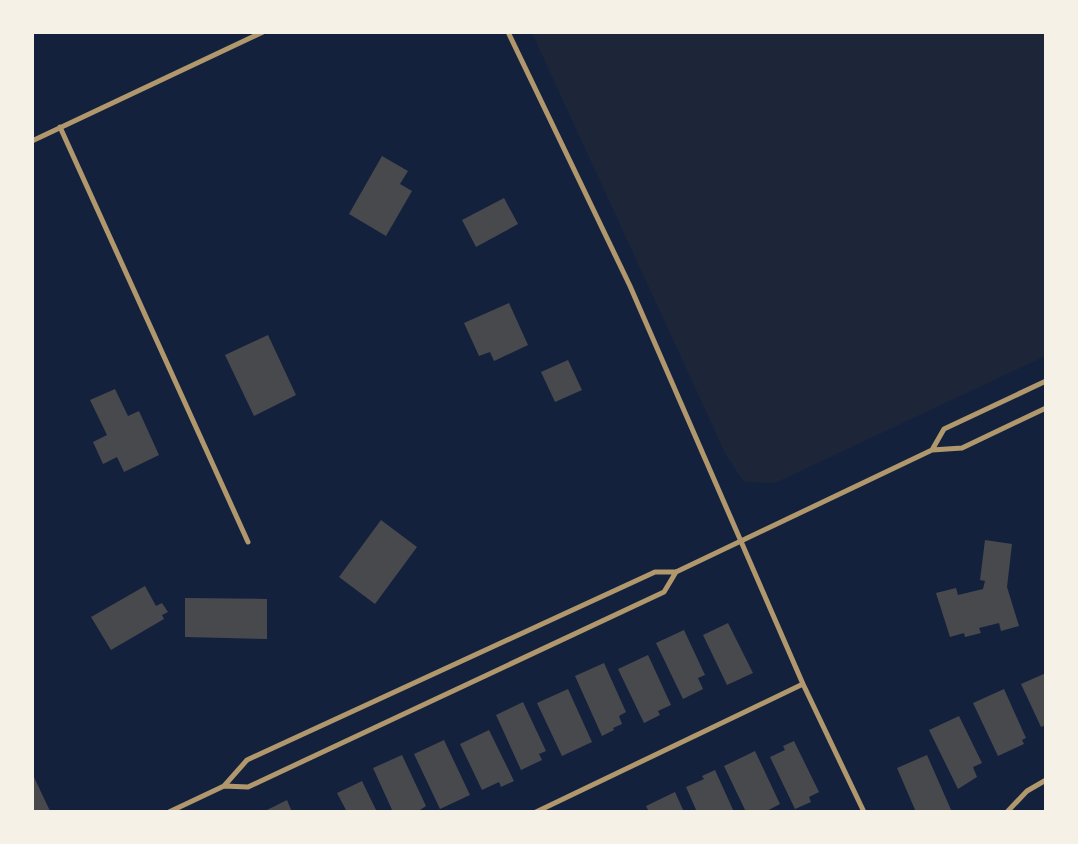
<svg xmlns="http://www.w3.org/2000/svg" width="1078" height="844" font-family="Bitter,serif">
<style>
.green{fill:#1d2539}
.building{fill:#48494c}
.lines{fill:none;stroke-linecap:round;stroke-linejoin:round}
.minor{stroke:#b1986c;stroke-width:5}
</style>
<rect width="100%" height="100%" fill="#14213d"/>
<!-- green -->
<path class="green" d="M 532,33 L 1045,33 L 1045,356 L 775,483 L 744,482 L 726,455 Z"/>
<!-- building -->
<path class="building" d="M 382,156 L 408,171 L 400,184 L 412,191 L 386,236 L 349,214 Z
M 504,198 L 518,224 L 476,247 L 462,220 Z
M 509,303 L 528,345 L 494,361 L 490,352 L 479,356 L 464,323 Z
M 268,335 L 296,395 L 254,416 L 225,355 Z
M 568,360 L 582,390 L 555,402 L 541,372 Z
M 115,389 L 128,416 L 139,411 L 159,455 L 124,472 L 117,457 L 103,464 L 93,442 L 107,435 L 90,400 Z
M 381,520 L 417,547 L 375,604 L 339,577 Z
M 985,540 L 1012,544 L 1007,587 L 1019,626 L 1001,631 L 999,623 L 979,628 L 981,633 L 965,637 L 964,633 L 950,637 L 936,593 L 956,588 L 958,595 L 983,589 L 985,581 L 980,580 Z
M 145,586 L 156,606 L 162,603 L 168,612 L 162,615 L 164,619 L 111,650 L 91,617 Z
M 185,598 L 267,599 L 267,639 L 185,637 Z
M 728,623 L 753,673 L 727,685 L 703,635 Z
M 684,630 L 705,675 L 698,678 L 703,689 L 683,699 L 656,643 Z
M 648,655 L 671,705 L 658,711 L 660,715 L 644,723 L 618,669 Z
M 604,663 L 626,712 L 619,716 L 622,724 L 613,728 L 614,730 L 602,736 L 575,676 Z
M 1046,673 L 1046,725 L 1041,727 L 1021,684 Z
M 568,689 L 592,742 L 562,756 L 537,703 Z
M 1004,689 L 1026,738 L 1022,740 L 1024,744 L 998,756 L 973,703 Z
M 523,702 L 546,751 L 539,754 L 542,760 L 521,770 L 496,715 Z
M 959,716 L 982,763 L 973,767 L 977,777 L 958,789 L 929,730 Z
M 489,730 L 514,781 L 501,787 L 499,782 L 482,790 L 460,744 Z
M 444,740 L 470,795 L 440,809 L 414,754 Z
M 794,741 L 819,792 L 809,797 L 811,802 L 795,809 L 770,757 L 785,750 L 783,746 Z
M 755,751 L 780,804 L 765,812 L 746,812 L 724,766 Z
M 402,755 L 426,806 L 417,812 L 393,812 L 373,768 Z
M 927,755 L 952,812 L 916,812 L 897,768 Z
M 715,770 L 734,812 L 697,812 L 686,787 L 704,779 L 702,776 Z
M 32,773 L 50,811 L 49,812 L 32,812 Z
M 362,781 L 377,812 L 347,812 L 337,793 Z
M 675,792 L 684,812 L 649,812 L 646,806 Z
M 287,800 L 292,812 L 263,812 Z"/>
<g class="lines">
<!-- minor -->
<path class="minor" d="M 508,32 L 630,286 L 803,684 L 864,812
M 60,127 L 248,542
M 32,141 L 263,32
M 1046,381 L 944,429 L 932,450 L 962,448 L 1046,408
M 676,572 L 664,592 L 248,787 L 224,786 L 247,760 L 655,572 L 676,572 L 932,450
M 169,812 L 224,786
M 536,812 L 803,684
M 1007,812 L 1027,791 L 1046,780"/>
</g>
<!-- border -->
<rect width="1078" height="844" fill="none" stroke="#f6f1e7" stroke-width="68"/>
</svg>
